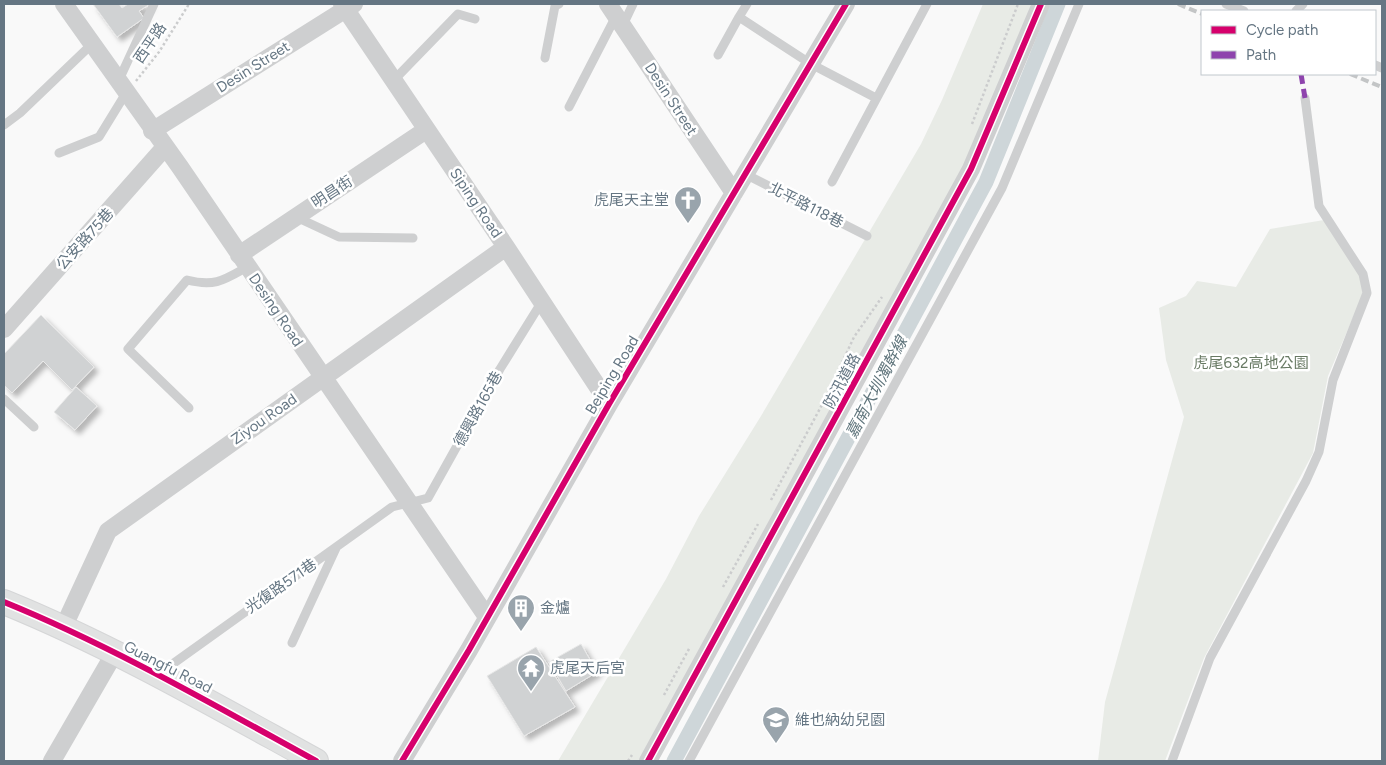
<svg xmlns="http://www.w3.org/2000/svg" width="1386" height="765" font-family="Figtree,'Noto Sans TC',sans-serif">
<style>
.green{fill:#e8ebe6}
.lines{fill:none;stroke-linecap:round;stroke-linejoin:round}
.canal{stroke:#ced6d9;stroke-width:15}
.building{fill:#d0d2d3;stroke:#e8e8e8;filter:url(#shadow)}
.secondary-casing{stroke:#d5d6d7;stroke-width:26}
.path{stroke:#cbcccd;stroke-width:2.5;stroke-dasharray:2.5 2.5;stroke-linecap:butt}
.lane{stroke:#cecfd0;stroke-width:9}
.street{stroke:#cecfd0;stroke-width:18}
.secondary{stroke:#e1e2e2;stroke-width:24}
.rail{stroke:#c3c5c6;stroke-width:4;stroke-dasharray:8 4;stroke-linecap:butt}
.quiet{stroke:#8e44ad;stroke-width:5;stroke-dasharray:10 5;stroke-linecap:butt}
.cycleway-casing{stroke:#fff;stroke-width:9}
.cycleway{stroke:#d6006c;stroke-width:6}
.labels{text-anchor:middle;stroke-width:5;stroke-linejoin:round;paint-order:stroke}
.street-label{font-size:15px;fill:#657683;stroke:#fff}
.poi-label{font-size:15px;fill:#657683;stroke:#fff;text-anchor:start}
.park-label{font-size:15px;fill:#687a64;stroke:#fff}
.water-label{font-size:16px;font-style:italic;fill:#60757c;stroke:#fff}
</style>
<defs>
<filter id="shadow"><feDropShadow dx="4.5" dy="4.5" stdDeviation="2.5" flood-color="#0004"/></filter>
</defs>
<rect width="100%" height="100%" fill="#f9f9f9"/>
<!-- green -->
<path class="green" d="M 983,4 L 1033,4 L 963,168 L 640,761 L 558,761 L 666,579 L 699,516 L 761,416 L 921,144 L 942,100 Z
M 1324,220 L 1360,275 L 1364,292 L 1328,376 L 1313,453 L 1204,658 L 1165,761 L 1098,761 L 1105,702 L 1184,417 L 1166,360 L 1159,308 L 1186,296 L 1197,281 L 1236,287 L 1270,229 Z"/>
<g class="lines">
<!-- canal -->
<path class="canal" d="M 674,761 L 986,182 L 1058,4"/>
</g>
<!-- building -->
<path class="building" d="M 93,4 L 119,4 L 122,8 L 128,4 L 150,4 L 139,11 L 144,18 L 117,37 Z
M 41,315 L 94,367 L 72,390 L 43,361 L 12,393 L 4,385 L 4,354 Z
M 76,387 L 97,406 L 75,430 L 54,412 Z
M 581,644 L 597,672 L 566,691 L 549,662 Z
M 536,647 L 575,707 L 524,736 L 487,676 Z"/>
<g class="lines">
<!-- secondary casing -->
<g class="secondary-casing">
<path id="secondary" d="M 4,602 C 112,646 214,705 316,761"/>
</g>
<!-- path -->
<path class="path" d="M 136,81 L 159,52 L 189,4
M 972,124 L 1018,4
M 771,500 L 824,401 L 854,337 L 882,297
M 723,587 L 758,524
M 664,695 L 690,647
M 628,761 L 632,755"/>
<!-- lane -->
<path class="lane" d="M 747,4 L 739,17 L 811,64 L 876,98
M 1226,4 L 1244,11
M 1296,11 L 1303,4
M 623,25 L 633,4
M 718,55 L 739,17
M 545,58 L 555,6 L 559,4
M 1375,65 L 1382,68
M 393,81 L 458,14 L 475,19
M 118,82 L 154,4
M 569,107 L 616,16
M 4,125 L 20,113 L 92,44
M 59,153 L 99,137 L 126,93
M 745,174 L 867,236
M 832,182 L 927,4
M 296,217 L 339,237 L 413,238
M 4,399 L 34,427
M 189,408 L 128,349 L 187,280 C 215,287 224,280 247,267
M 292,643 L 336,548
M 160,673 L 392,507 L 428,498 L 500,369 L 541,303
M 689,761 L 1002,188 L 1079,4
M 1172,761 L 1210,658 L 1306,481 L 1319,452 L 1333,380 L 1367,293 L 1363,274 L 1319,206 L 1305,98"/>
<!-- street -->
<path class="street" d="M 64,4 L 180,167 L 487,617
M 342,4 L 506,247 L 609,404
M 608,4 L 734,193
M 152,131 L 354,4
M 239,255 L 426,130
M 4,329 L 165,147
M 64,626 L 108,531 L 506,247
M 52,761 L 114,654
M 402,761 L 469,650 L 609,404 L 846,4
M 648,761 L 971,169 L 1041,4"/>
<!-- secondary -->
<use href="#secondary" class="secondary"/>
<!-- rail -->
<path class="rail" d="M 1178,4 L 1202,14
M 1350,74 L 1382,87"/>
<!-- quiet -->
<path class="quiet" d="M 1301,74 L 1305,98"/>
<!-- cycleway casing -->
<g class="cycleway-casing">
<path id="cycleway" d="M 4,602 C 112,646 214,705 316,761
M 402,761 L 469,650 L 609,404 L 846,4
M 648,761 L 971,169 L 1041,4"/>
</g>
<!-- cycleway -->
<use href="#cycleway" class="cycleway"/>
</g>
<!-- icons -->
<defs>
<g id="church-pin" transform="scale(1.4375)"><path d="M0 17L-7.5 6A9.5 9.5 0 1 1 7.5 6Z" fill="#99a4ac" stroke="#fff"/><path d="M-1.2-6h2.4v3.5h3.3v2.4h-3.3V6h-2.4V-.1h-3.3v-2.4h3.3Z" fill="#fff"/></g>
<g id="building-pin" transform="scale(1.4375)"><path d="M0 17L-7.5 6A9.5 9.5 0 1 1 7.5 6Z" fill="#99a4ac" stroke="#fff"/><path d="M-4-6H4V6H1V3H-1V6H-4ZM-2.5-4.3h1.7v1.8h-1.7ZM.8-4.3h1.7v1.8H.8ZM-2.5-1h1.7V.8h-1.7ZM.8-1h1.7V.8H.8Z" fill="#fff"/></g>
<g id="temple-pin" transform="scale(1.4375)"><path d="M0 17L-7.5 6A9.5 9.5 0 1 1 7.5 6Z" fill="#99a4ac" stroke="#fff"/><path d="M0-6L5-2H3V0L6.5 2.5H4V6H1.5V3h-3V6H-4V2.5H-6.5L-3 0V-2H-5Z" fill="#fff"/></g>
<g id="school-pin" transform="scale(1.4375)"><path d="M0 17L-7.5 6A9.5 9.5 0 1 1 7.5 6Z" fill="#99a4ac" stroke="#fff"/><path d="M0-5L7-2L0 1L-7-2ZM-4 1L0 2.5L4 1V4Q0 6-4 4Z" fill="#fff"/></g>
</defs>
<g fill-rule="evenodd">
<use href="#church-pin" x="688" y="200"/>
<use href="#building-pin" x="521" y="608"/>
<use href="#temple-pin" x="531" y="668"/>
<use href="#school-pin" x="776" y="720"/>
</g>
<g class="labels">
<!-- street labels -->
<g class="street-label">
<text transform="translate(150 43) rotate(-56)" y="5">西平路</text>
<text transform="translate(253 67) rotate(-32)" y="5">Desin Street</text>
<text transform="translate(671 99) rotate(57)" y="5">Desin Street</text>
<text transform="translate(332 192) rotate(-33)" y="5">明昌街</text>
<text transform="translate(476 203) rotate(56)" y="5">Siping Road</text>
<text transform="translate(806 205) rotate(27)" y="5">北平路118巷</text>
<text transform="translate(85 239) rotate(-48)" y="5">公安路75巷</text>
<text transform="translate(276 310) rotate(56)" y="5">Desing Road</text>
<text transform="translate(612 375) rotate(-59)" y="5">Beiping Road</text>
<text transform="translate(842 381) rotate(-62)" y="5">防汛道路</text>
<text transform="translate(478 409) rotate(-61)" y="5">德興路165巷</text>
<text transform="translate(264 419) rotate(-35)" y="5">Ziyou Road</text>
<text transform="translate(281 586) rotate(-35)" y="5">光復路571巷</text>
<text transform="translate(168 667) rotate(27)" y="5">Guangfu Road</text>
</g>
<!-- poi labels -->
<g class="poi-label">
<text x="669" y="205" text-anchor="end">虎尾天主堂</text>
<text x="540" y="613">金爐</text>
<text x="550" y="673">虎尾天后宮</text>
<text x="795" y="725">維也納幼兒園</text>
</g>
<!-- park labels -->
<g class="park-label">
<text x="1251" y="368">虎尾632高地公園</text>
</g>
<!-- water labels -->
<g class="water-label">
<text transform="translate(876 387) rotate(-62)" y="6">嘉南大圳濁幹線</text>
</g>
</g>
<!-- border -->
<rect width="1386" height="765" fill="none" stroke="#657683" stroke-width="10"/>
<!-- legend -->
<rect x="1201" y="10" width="175" height="65" fill="#ffffff" stroke="#c1c8cd"/>
<rect x="1211" y="26" width="25" height="8" fill="#d6006c" stroke="#c1c8cd"/>
<text x="1246" y="35" font-size="15" fill="#657683">Cycle path</text>
<rect x="1211" y="51" width="25" height="8" fill="#8e44ad" stroke="#c1c8cd"/>
<text x="1246" y="60" font-size="15" fill="#657683">Path</text>
</svg>
